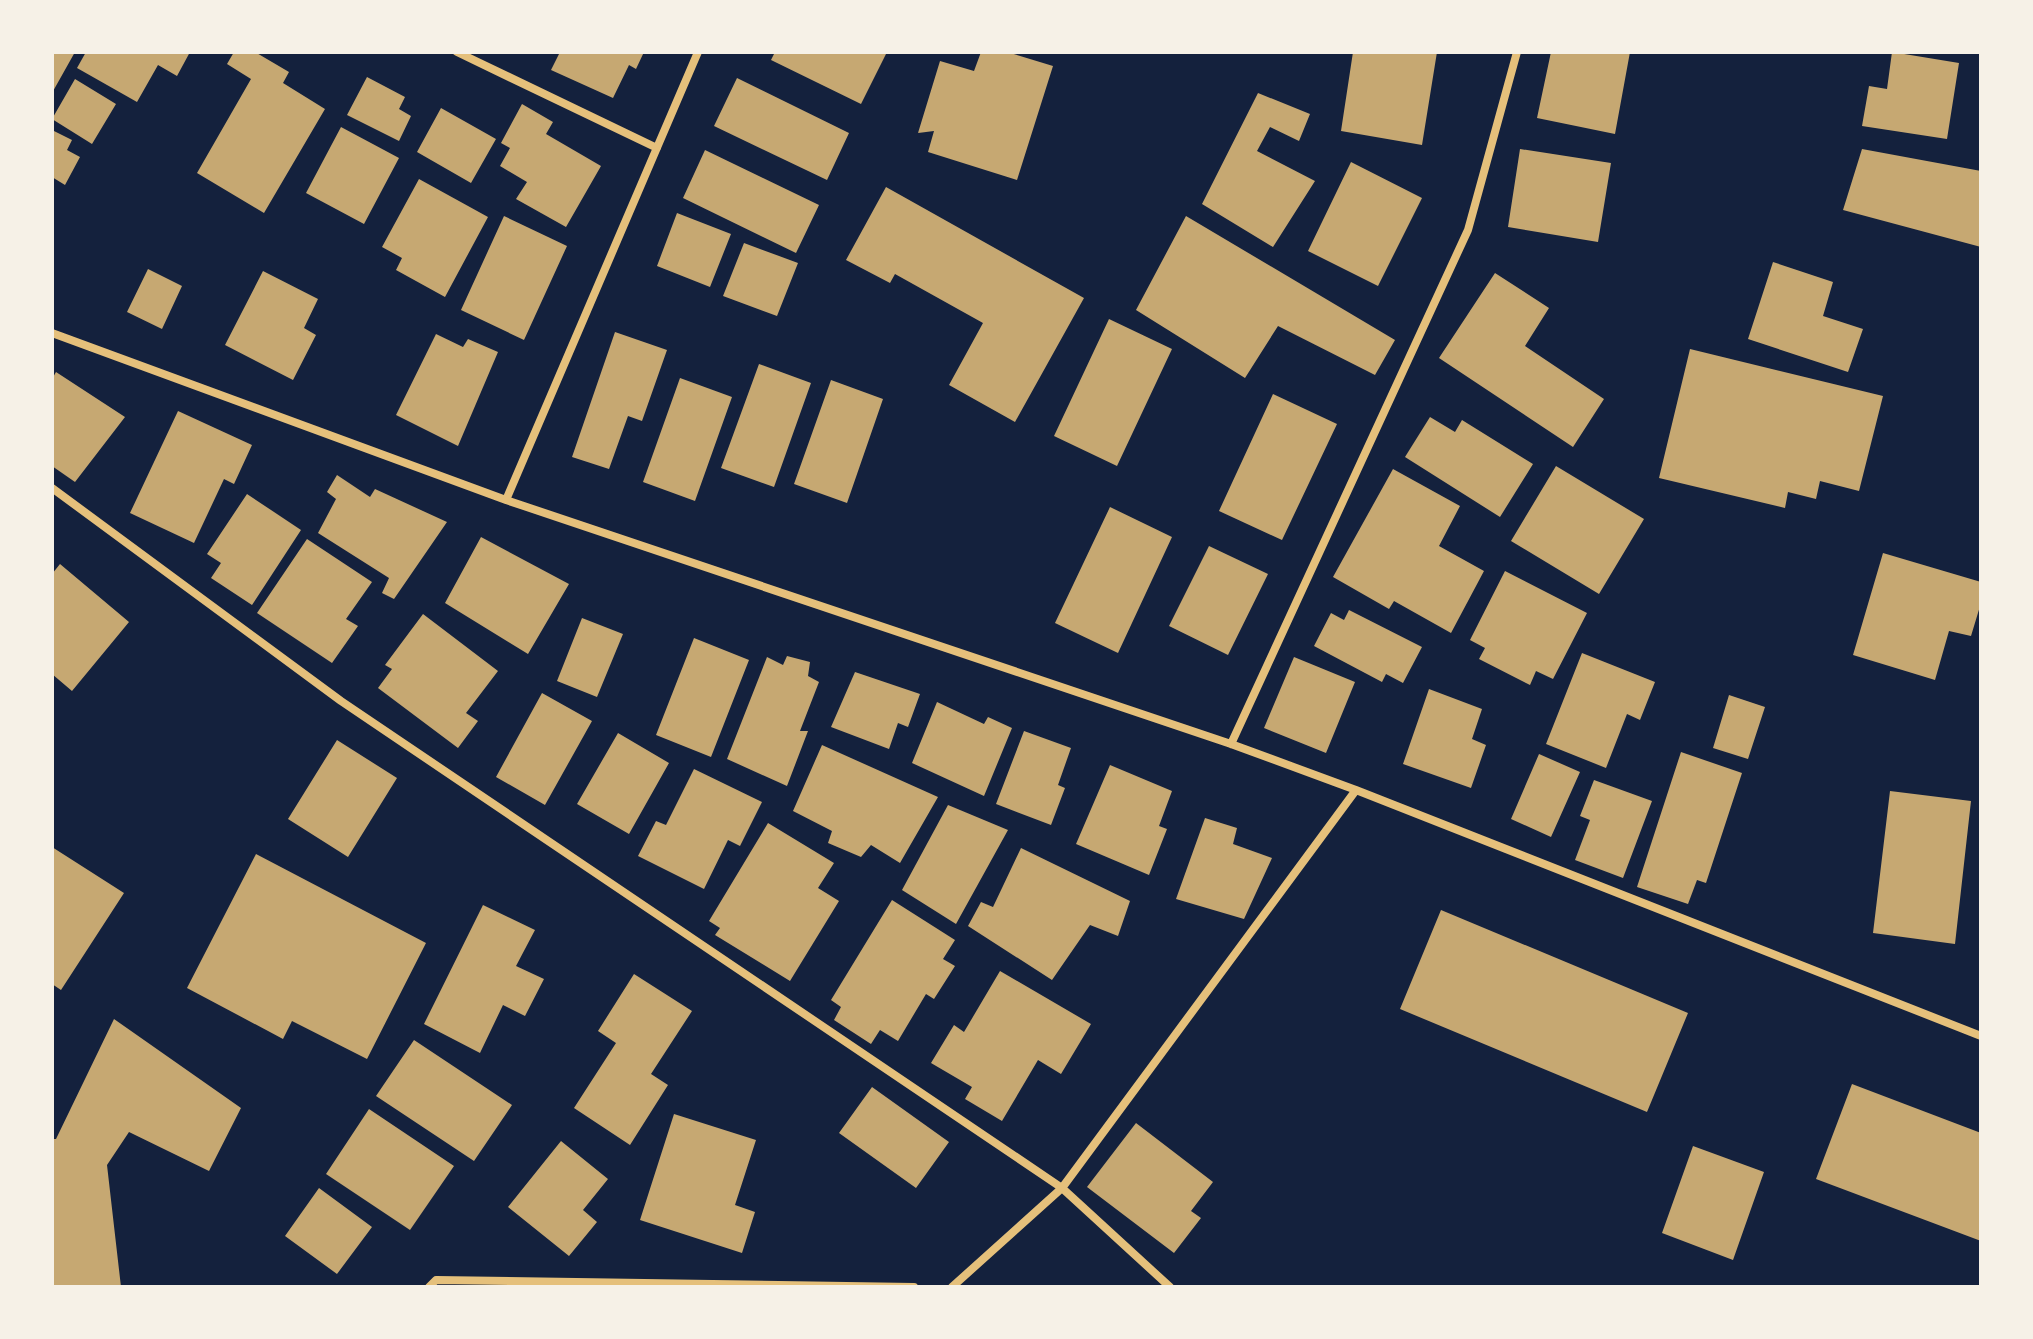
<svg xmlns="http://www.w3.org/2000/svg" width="2033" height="1339" font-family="Lato,sans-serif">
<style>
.building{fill:#c6a872}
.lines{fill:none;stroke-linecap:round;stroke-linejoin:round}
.minor{stroke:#e5c07b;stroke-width:8}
</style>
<rect width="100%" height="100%" fill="#14213d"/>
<!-- building -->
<path class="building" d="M 52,52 L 75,52 L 52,93 Z
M 86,52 L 190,52 L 177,76 L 158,65 L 137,102 L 77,68 Z
M 234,52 L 255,52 L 289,72 L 283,83 L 325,109 L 264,213 L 197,173 L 251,79 L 227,64 Z
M 560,52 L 644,52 L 636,69 L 629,65 L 613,98 L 551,70 Z
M 775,52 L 887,52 L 861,104 L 771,60 Z
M 981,52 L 1007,52 L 1053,66 L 1017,180 L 928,152 L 934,131 L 918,133 L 940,61 L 974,71 Z
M 1353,52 L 1437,52 L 1422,145 L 1341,131 Z
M 1551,52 L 1630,52 L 1615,134 L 1537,118 Z
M 1892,52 L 1959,63 L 1947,139 L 1862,126 L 1869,86 L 1887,89 Z
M 367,77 L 405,97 L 399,109 L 411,116 L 399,141 L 347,115 Z
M 737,78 L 849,133 L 827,180 L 714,126 Z
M 75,79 L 116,104 L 92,144 L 52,119 Z
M 1258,93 L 1310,114 L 1299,141 L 1270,127 L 1257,151 L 1315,181 L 1273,247 L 1202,204 Z
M 522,104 L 553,122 L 546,134 L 601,166 L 566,227 L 516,199 L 527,182 L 500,166 L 510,148 L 501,143 Z
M 441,108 L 496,139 L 471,183 L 417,152 Z
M 341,127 L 399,158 L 364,224 L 306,193 Z
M 52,130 L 72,140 L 67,150 L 80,157 L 65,185 L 52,177 Z
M 1520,149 L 1611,163 L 1598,242 L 1508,227 Z
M 1862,149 L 1981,171 L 1981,247 L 1843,210 Z
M 705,150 L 819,205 L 796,253 L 683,198 Z
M 1351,162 L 1422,198 L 1378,286 L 1308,251 Z
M 419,179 L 488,217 L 445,297 L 396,270 L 402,258 L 382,247 Z
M 886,187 L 1084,298 L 1015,422 L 949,385 L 983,323 L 895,274 L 890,283 L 846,260 Z
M 677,213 L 731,234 L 710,287 L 657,266 Z
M 504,216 L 567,246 L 524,340 L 461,310 Z
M 1186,216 L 1395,340 L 1375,375 L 1278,326 L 1245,378 L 1136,310 Z
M 744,243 L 798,263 L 777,316 L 723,296 Z
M 1773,262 L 1833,282 L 1823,316 L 1863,329 L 1848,372 L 1748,339 Z
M 148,269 L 182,286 L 162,329 L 127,312 Z
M 263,271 L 318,299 L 304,328 L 316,335 L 293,380 L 225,345 Z
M 1495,273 L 1549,308 L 1525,346 L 1604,399 L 1573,447 L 1439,358 Z
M 1109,319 L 1172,349 L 1117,466 L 1054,436 Z
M 615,332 L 667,350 L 642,421 L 628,416 L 609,469 L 572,457 Z
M 436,334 L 463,347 L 468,339 L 498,352 L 458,446 L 396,415 Z
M 1690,349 L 1883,396 L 1859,491 L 1820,481 L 1816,499 L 1788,492 L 1785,508 L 1659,478 Z
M 759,364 L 811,383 L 774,487 L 721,468 Z
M 56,372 L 125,417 L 75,482 L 52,466 L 52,379 Z
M 680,378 L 732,397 L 695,501 L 643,482 Z
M 831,380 L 883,399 L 847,503 L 794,484 Z
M 1273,394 L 1337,424 L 1282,540 L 1219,511 Z
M 178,411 L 252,445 L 234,484 L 224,479 L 194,543 L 130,513 Z
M 1430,417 L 1455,432 L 1462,420 L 1533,464 L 1500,517 L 1405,457 Z
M 1556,466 L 1644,519 L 1599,594 L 1511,541 Z
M 1393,469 L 1460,506 L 1439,546 L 1484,571 L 1451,633 L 1394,601 L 1389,609 L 1333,577 Z
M 337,475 L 370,497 L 375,489 L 447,522 L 394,599 L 382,593 L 389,578 L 318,533 L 336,499 L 327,492 Z
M 247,494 L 301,530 L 252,605 L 211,578 L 221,563 L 207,554 Z
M 1110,507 L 1172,537 L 1118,653 L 1055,623 Z
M 481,537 L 569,584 L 528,654 L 445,603 Z
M 307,539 L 372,582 L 346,619 L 358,626 L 332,663 L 257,613 Z
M 1209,546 L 1268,574 L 1228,655 L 1169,626 Z
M 1883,553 L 1981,582 L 1981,603 L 1971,636 L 1949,631 L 1935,680 L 1853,655 Z
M 60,564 L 129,622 L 72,691 L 52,674 L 52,574 Z
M 1505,571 L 1587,613 L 1553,679 L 1536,671 L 1530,685 L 1479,659 L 1485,648 L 1470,640 Z
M 1349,610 L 1422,647 L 1403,683 L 1386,674 L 1382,682 L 1314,646 L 1331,613 L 1344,620 Z
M 423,614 L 498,671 L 466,713 L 478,721 L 458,748 L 378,688 L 392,669 L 385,665 Z
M 582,618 L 623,634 L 597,697 L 557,681 Z
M 694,638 L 749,660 L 711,757 L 656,735 Z
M 1582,653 L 1655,682 L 1640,720 L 1627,714 L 1606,768 L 1546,744 Z
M 787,656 L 810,662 L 808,676 L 819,682 L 800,731 L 808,731 L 787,786 L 727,759 L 767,657 L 783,665 Z
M 1294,657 L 1355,682 L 1326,753 L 1264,728 Z
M 855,672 L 920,694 L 908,727 L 898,723 L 889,749 L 831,727 Z
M 1429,689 L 1482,709 L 1472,739 L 1486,745 L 1471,788 L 1403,764 Z
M 542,693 L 592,721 L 545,805 L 496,777 Z
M 1729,695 L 1765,707 L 1748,759 L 1713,748 Z
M 937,702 L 984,724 L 988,717 L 1012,728 L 984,796 L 912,763 Z
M 1024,731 L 1071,748 L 1058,785 L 1065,788 L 1051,825 L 996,804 Z
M 618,733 L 669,763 L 629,834 L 577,804 Z
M 337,740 L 397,778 L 348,857 L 288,819 Z
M 822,745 L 938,797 L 900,863 L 871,845 L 861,857 L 828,843 L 832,831 L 793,811 Z
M 1681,752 L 1742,773 L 1706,883 L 1697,880 L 1688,904 L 1637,887 Z
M 1539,754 L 1580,772 L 1551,837 L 1511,819 Z
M 1110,765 L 1172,791 L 1159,826 L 1167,829 L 1149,875 L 1076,844 Z
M 694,769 L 762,802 L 740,846 L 728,840 L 704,889 L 638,856 L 656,821 L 666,825 Z
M 1594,780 L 1652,801 L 1623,878 L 1575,860 L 1590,820 L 1580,816 Z
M 1890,791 L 1971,801 L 1955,944 L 1873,933 Z
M 948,805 L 1008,830 L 956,924 L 902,890 Z
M 1205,818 L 1237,828 L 1233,844 L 1272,858 L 1244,919 L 1176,899 Z
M 768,823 L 834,863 L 818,888 L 839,901 L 790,981 L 715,935 L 720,928 L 709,921 Z
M 52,847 L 124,893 L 61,990 L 52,984 Z
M 1021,848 L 1130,901 L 1118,936 L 1090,925 L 1052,980 L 968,926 L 981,902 L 993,907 Z
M 256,854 L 426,943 L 367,1059 L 292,1021 L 283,1039 L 187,988 Z
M 892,900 L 955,940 L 943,959 L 955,966 L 934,999 L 926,994 L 898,1041 L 880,1030 L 871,1044 L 834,1020 L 841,1007 L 831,1000 Z
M 483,905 L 535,930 L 516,966 L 544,979 L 525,1016 L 503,1005 L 480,1053 L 424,1024 Z
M 1441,910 L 1688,1013 L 1647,1112 L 1400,1009 Z
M 1000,971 L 1091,1024 L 1061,1074 L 1038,1060 L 1002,1121 L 965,1099 L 972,1087 L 931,1063 L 954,1025 L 964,1032 Z
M 634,974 L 692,1011 L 651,1074 L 668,1085 L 630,1145 L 574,1108 L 616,1043 L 598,1031 Z
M 114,1019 L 241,1108 L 209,1171 L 129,1132 L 107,1165 L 121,1287 L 52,1287 L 52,1139 L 56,1139 Z
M 414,1040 L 512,1105 L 474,1161 L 376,1096 Z
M 1852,1084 L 1981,1133 L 1981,1241 L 1816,1179 Z
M 872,1087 L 949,1142 L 916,1188 L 839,1133 Z
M 369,1109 L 454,1166 L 410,1230 L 326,1174 Z
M 674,1114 L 756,1140 L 735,1205 L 755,1212 L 742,1253 L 640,1220 Z
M 1136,1123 L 1213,1182 L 1191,1211 L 1201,1218 L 1174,1253 L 1087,1187 Z
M 561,1141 L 608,1179 L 583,1210 L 597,1222 L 569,1256 L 508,1207 Z
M 1693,1146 L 1764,1172 L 1733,1260 L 1662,1233 Z
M 319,1188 L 372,1227 L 337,1274 L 285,1236 Z"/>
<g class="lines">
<!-- minor -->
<path class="minor" d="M 457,52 L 657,148
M 52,333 L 506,500 L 1231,744 L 1356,790 L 1981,1036
M 52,488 L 341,701 L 1062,1188 L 1170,1287
M 506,500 L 698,52
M 1231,744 L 1468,230 L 1517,52
M 429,1287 L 436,1280 L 914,1287
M 952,1287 L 1062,1188 L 1356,790"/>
</g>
<!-- border -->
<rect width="2033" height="1339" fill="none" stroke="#f6f1e7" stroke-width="108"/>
</svg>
